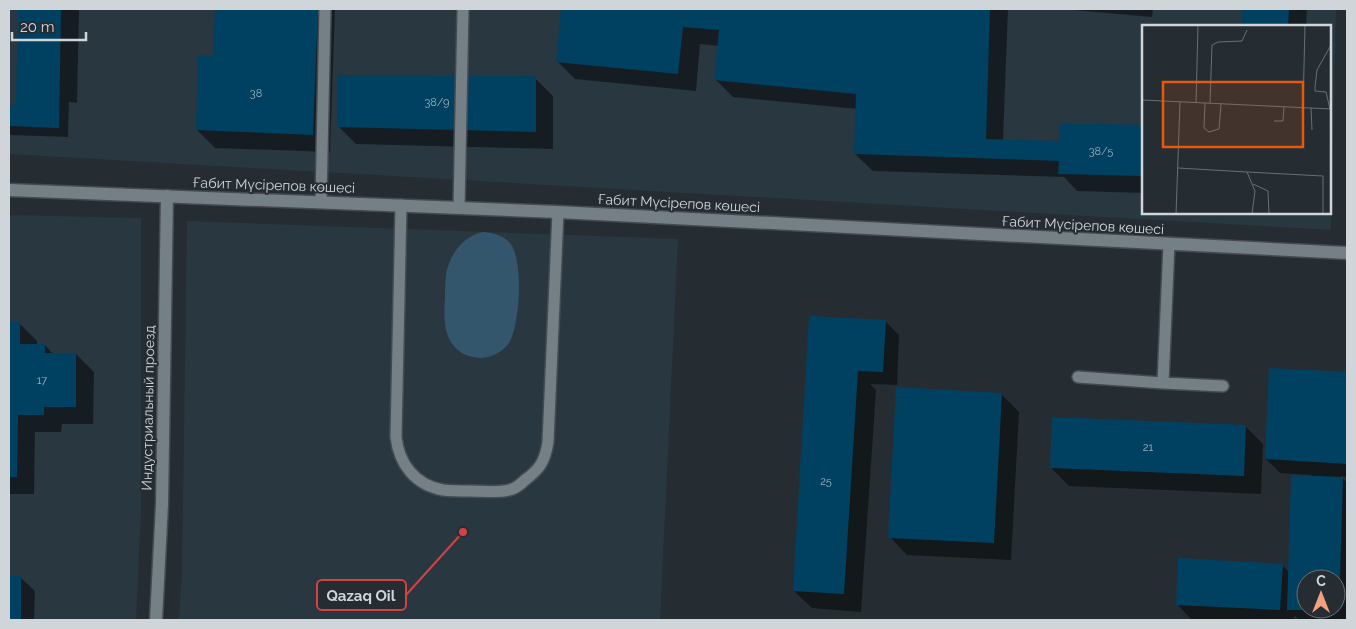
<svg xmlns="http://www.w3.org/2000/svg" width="1356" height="629" font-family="Raleway,sans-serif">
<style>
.built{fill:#293741;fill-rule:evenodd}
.green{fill:#34566d}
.shadow{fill:#0007;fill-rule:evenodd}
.building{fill:#004162}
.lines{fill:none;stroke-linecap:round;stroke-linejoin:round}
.service-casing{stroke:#444b50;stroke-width:14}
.tertiary-casing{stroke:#444b50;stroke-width:15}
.secondary-casing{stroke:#444b50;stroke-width:15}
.service{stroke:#757f86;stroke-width:11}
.tertiary{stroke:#757f86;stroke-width:12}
.secondary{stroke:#757f86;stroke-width:12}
.labels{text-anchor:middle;stroke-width:4;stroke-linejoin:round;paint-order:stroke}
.number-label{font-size:11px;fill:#9cb0bb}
.street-label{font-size:14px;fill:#d0d5d9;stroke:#252d33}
.inset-road{fill:none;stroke:#697075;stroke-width:1}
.view{fill:#e8590c;fill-opacity:0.15;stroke:#e8590c;stroke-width:2.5}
.inset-edge{fill:none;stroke:#d0d5d9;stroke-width:2.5}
.leader{fill:none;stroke:#d54243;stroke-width:2}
.callout-dot{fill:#d54243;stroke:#252d33;stroke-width:2}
.callout{fill:#252d33;stroke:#d54243;stroke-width:2}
.callout-label{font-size:15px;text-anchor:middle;font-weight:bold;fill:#d0d5d9}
</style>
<rect width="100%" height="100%" fill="#252d33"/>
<!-- built -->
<path class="built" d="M 9,9 L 1336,9 L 1331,230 L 9,154 ZM 1144,26 L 1330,26 L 1330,212 L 1144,212 Z
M 9,215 L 141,218 L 141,509 L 136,620 L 9,620 Z
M 187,221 L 678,239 L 660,620 L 179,620 L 182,573 L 183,504 Z"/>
<!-- green -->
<path class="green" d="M 483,232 C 493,233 503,235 510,243 C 524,260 520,325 509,343 C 503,352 490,358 480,358 C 469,357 460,354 453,345 C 443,332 444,313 445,298 C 445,290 445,282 446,275 C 449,255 463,236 483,232 Z"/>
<!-- shadow -->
<path class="shadow" d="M 19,9 L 79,9 L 77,103 L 69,102 L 68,137 L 11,135 L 9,133 L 9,106 L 17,106 Z
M 216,9 L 335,9 L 330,152 L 215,148 L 197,130 L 215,57 Z
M 562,9 L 1008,9 L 1003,140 L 1060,142 L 1144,127 L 1144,193 L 1077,191 L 1064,177 L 873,171 L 855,154 L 857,109 L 733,97 L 715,79 L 719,46 L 700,44 L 696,91 L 575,79 L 557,61 Z
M 1062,9 L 1153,9 L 1152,17 Z
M 1243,9 L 1307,9 L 1306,26 L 1242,26 Z
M 535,78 L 553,96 L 553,149 L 356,144 L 338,126 Z
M 811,318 L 885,321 L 899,335 L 897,385 L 870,384 L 876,390 L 861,612 L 812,608 L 794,591 Z
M 9,323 L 19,323 L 37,341 L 37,345 L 45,345 L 53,354 L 76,354 L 94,372 L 93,424 L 62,424 L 61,432 L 35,432 L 34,494 L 9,494 Z
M 1270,369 L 1347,373 L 1347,477 L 1341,476 L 1347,483 L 1347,620 L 1299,620 L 1294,615 L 1294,620 L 1223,620 L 1191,619 L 1177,604 L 1282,565 L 1289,572 L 1312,475 L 1280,473 L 1266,459 ZM 1306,579 L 1336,579 L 1336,609 L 1306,609 Z
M 1001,394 L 1019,412 L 1011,560 L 907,555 L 890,537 Z
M 1246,427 L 1263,444 L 1261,494 L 1069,486 L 1051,468 Z
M 9,577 L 20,577 L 35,591 L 34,620 L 9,620 Z"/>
<!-- building -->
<path class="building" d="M 18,9 L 61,9 L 59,128 L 9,126 L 9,104 L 16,105 Z
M 215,9 L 318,9 L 313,135 L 196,130 L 198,55 L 213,56 Z
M 561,9 L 990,9 L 986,139 L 1059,141 L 1060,123 L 1144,125 L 1144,176 L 1058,174 L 1059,161 L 854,154 L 856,94 L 714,80 L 719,30 L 683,27 L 678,74 L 556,62 Z
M 1242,9 L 1289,9 L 1288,26 L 1241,26 Z
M 338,75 L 536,76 L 536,132 L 337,127 Z
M 809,316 L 886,320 L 883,372 L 858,371 L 844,594 L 793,591 Z
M 9,322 L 20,322 L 20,344 L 45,344 L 45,353 L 76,353 L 76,407 L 44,407 L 44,415 L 18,415 L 17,477 L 9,477 Z
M 1269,368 L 1347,372 L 1347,464 L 1265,459 Z
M 896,387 L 1002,393 L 994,543 L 888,538 Z
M 1052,417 L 1246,425 L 1244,476 L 1050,468 Z
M 1291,475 L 1343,477 L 1339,612 L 1310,611 L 1311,609 L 1336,609 L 1336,579 L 1306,579 L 1306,610 L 1287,610 Z
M 1178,558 L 1283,564 L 1280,610 L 1176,605 Z
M 9,575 L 21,576 L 21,620 L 9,620 Z"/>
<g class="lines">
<!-- service casing -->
<g class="service-casing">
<path id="service" d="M 321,202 L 325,9
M 401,205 L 396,437 C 399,464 415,485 443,490 C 452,491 462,491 470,491 C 483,491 496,493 509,490 C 515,489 521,484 525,480 C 540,469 545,461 548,442 L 558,212
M 459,208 L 463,9
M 1078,377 L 1163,383 L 1169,244
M 1163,383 L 1223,386"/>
</g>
<!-- tertiary casing -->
<g class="tertiary-casing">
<path id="tertiary" d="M 156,620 L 162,504 L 167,196"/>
</g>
<!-- secondary casing -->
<g class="secondary-casing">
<path id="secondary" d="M 9,190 L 558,212 L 1347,253"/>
</g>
<!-- service -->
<use href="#service" class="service"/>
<!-- tertiary -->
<use href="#tertiary" class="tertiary"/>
<!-- secondary -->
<use href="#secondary" class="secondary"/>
</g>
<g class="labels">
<!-- number labels -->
<g class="number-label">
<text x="256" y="97">38</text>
<text x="437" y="106">38/9</text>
<text x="1101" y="155">38/5</text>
<text x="42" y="384">17</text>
<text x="1148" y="451">21</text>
<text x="826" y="485">25</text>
</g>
<!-- street labels -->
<g class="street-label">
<text transform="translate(274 185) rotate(2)" y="5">Ғабит Мүсірепов көшесі</text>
<text transform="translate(679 203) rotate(3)" y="5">Ғабит Мүсірепов көшесі</text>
<text transform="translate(1083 225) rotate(3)" y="5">Ғабит Мүсірепов көшесі</text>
<text transform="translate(148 408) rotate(-89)" y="5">Индустриальный проезд</text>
</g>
</g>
<!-- overview -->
<g transform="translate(1142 25)">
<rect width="189" height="189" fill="#252d33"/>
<path class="inset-road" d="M 0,75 L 189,84M 54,78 L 56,0M 63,78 L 62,103 L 67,107 L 77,104 L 79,79M 68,78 L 70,20 L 76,17 L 100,16 L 105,5M 161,83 L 163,0M 169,83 L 170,105M 188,84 L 184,67 L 173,66 L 173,62 L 175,45 L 189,20M 132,96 L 141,96 L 142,82M 36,143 L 105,147 L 113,166 L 110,189M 105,147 L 181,151 L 181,189M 111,159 L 126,166 L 127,189M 34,189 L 38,77"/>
<path class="view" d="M 21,57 L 161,57 L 161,122 L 21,122 Z"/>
<rect width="189" height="189" class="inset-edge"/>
</g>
<!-- callouts -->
<path class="leader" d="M463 532L406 595"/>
<circle class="callout-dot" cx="463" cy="532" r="5"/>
<rect class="callout" x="317" y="580" width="89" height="30" rx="5"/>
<g class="callout-label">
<text x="361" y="601">Qazaq Oil</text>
</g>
<!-- border -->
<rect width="1356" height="629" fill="none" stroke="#d0d5d9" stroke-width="20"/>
<!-- north arrow -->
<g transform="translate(1321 594)"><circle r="24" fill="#252d33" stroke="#697075"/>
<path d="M0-4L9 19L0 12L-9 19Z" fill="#f2a080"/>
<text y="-8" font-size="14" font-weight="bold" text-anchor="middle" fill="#d0d5d9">С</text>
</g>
<!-- scale -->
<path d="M12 32v8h74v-8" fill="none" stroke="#d0d5d9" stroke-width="2.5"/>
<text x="20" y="32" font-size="15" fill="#d0d5d9" stroke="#252d33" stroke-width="4" paint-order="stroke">20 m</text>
</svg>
